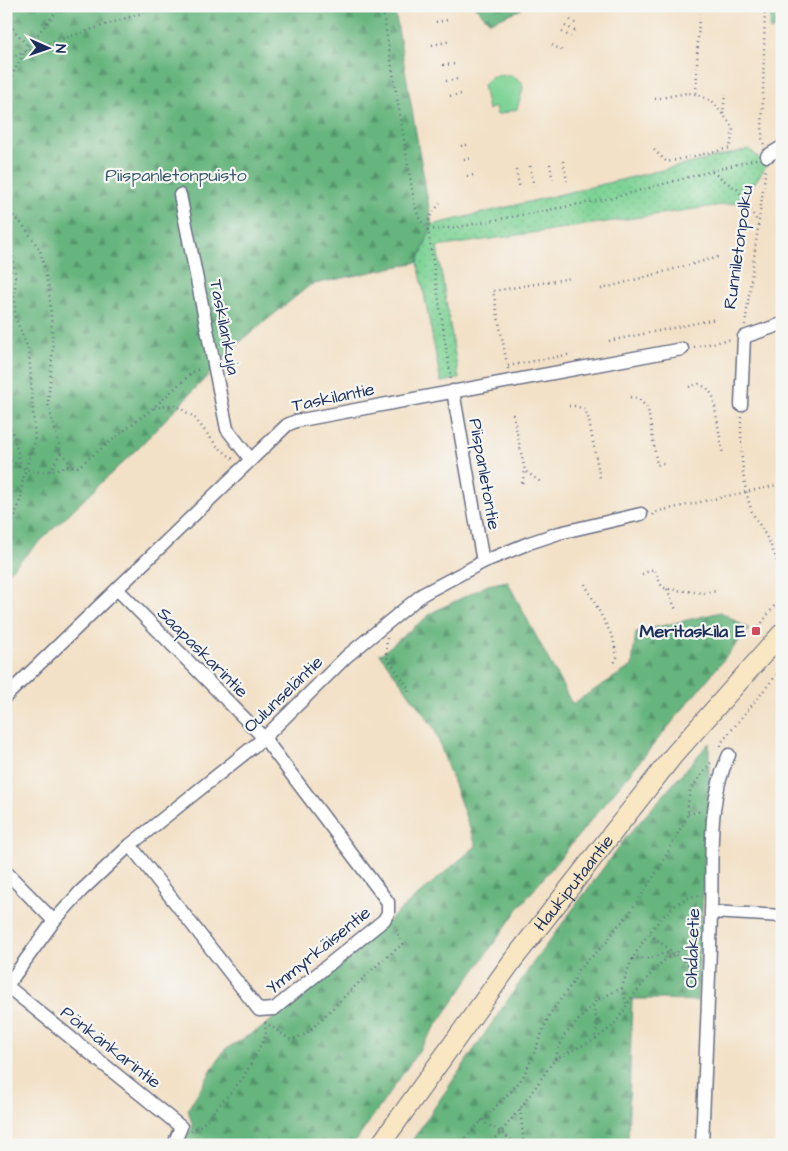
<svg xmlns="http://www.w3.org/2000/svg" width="788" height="1151" font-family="'Architects Daughter',sans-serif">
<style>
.grass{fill:url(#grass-dots);stroke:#4c817a}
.forest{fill:url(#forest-firs);stroke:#40726e}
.green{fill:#7ed395;stroke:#4c817a}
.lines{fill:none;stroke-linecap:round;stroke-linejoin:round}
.minor-casing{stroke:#676d83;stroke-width:15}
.secondary-casing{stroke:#676d83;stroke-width:21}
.path{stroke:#676d83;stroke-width:2.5;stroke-dasharray:1 4;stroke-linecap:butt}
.minor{stroke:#fff;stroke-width:12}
.secondary{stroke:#f9e7c3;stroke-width:19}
.poi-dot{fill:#d1495b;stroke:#f6f6f2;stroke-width:2}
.labels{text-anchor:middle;stroke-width:4.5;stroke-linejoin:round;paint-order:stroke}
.park-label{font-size:18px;fill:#34586c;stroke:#f6f6f2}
.street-label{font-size:18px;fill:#1b2f5e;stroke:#f6f6f2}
.poi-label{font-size:18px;font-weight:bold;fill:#1b2f5e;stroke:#f6f6f2;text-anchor:end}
</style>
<defs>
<pattern id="grass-dots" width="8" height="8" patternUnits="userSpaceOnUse" patternTransform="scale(1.25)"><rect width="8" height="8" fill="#7ed395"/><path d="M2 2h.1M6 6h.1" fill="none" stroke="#6cb583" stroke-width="1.8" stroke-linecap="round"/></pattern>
<pattern id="forest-firs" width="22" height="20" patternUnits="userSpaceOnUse" patternTransform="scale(1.25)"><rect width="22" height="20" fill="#66b57e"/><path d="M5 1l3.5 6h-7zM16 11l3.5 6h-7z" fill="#53946a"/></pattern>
</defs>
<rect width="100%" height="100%" fill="#f6f6f2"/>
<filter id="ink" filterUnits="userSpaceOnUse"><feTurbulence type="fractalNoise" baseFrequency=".02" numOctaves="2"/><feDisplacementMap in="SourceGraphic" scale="10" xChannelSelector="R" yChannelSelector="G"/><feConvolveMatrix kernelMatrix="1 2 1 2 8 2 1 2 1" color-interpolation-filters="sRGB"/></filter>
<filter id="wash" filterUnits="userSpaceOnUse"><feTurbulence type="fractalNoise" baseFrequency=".0096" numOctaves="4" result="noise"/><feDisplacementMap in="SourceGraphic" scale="20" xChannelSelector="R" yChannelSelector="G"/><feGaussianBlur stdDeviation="1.12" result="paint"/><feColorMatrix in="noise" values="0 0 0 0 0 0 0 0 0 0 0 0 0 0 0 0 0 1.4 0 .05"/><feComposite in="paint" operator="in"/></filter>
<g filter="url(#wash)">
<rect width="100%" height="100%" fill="#f3e1c7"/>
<!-- grass -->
<path class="grass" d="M 750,149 L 766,166 L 742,202 L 437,247 L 459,379 L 441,382 L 418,262 L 432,225 Z"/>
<!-- forest -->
<path class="forest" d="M 6,6 L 394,6 L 432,225 L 418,262 L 310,285 L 241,341 L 142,444 L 6,574 Z
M 474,6 L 523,6 L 522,9 L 490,22 Z
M 771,6 L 782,6 L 782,25 L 770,31 Z
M 507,581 L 572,704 L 632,666 L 636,632 L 721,612 L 749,629 L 517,910 L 353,1145 L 181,1145 L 193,1127 L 188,1109 L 224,1050 L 263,1027 L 476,846 L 434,728 L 379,653 L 381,654 L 433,612 L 488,585 Z
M 709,743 L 709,786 L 697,1001 L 665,999 L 632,999 L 628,1145 L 409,1145 L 533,963 L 624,840 Z"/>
<!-- green -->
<path class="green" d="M 511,75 L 522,82 L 523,89 L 517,109 L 497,115 L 495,107 L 488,110 L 483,85 L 492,76 Z"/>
</g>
<g filter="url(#ink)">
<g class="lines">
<!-- minor casing -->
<g class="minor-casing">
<path id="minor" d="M 767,156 L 782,147
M 180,195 L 227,429 L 251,460
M 453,391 L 483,562
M 741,405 L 744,337 L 782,324
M 118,590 L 264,738 L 388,902 L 388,913 L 384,920 L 274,1009 L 259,1010 L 130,845
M 6,696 L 287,425 L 296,421 L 682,349
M 6,872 L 54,921
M 711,912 L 782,916
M 7,986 L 181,1127 L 176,1139
M 6,987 L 54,921 L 81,891 L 130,845 L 264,738 L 347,656 L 423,594 L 483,562 L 529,543 L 559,533 L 641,514
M 702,1145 C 705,1067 709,990 711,913 C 713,862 706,802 729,755"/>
</g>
<!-- secondary casing -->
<g class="secondary-casing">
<g id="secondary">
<path id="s1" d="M 380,1145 L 513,960 L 673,756 L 782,633"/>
</g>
</g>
<!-- path -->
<path class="path" d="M 382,6 L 415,207 L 420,220 L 428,230
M 578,6 L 588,11
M 570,20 L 578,25
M 6,21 L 28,46
M 436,22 L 448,20
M 565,26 L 575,31
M 562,32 L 571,37
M 432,45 L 451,41
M 552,45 L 563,51
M 6,59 L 41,46 L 163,6
M 443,65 L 456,64
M 446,81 L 458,79
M 6,96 L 14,71 L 28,46 L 61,6
M 450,96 L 461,94
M 655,99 L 687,93 L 696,94
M 723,114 L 725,94
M 764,144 L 762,138 L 765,6
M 461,146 L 470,144
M 654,150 L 667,162 L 730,148 L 733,129 L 730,123 L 712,101 L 696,94 L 699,13
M 464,160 L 472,158
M 563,161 L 567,181
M 550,164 L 553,183
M 530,166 L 534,186
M 516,170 L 520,189
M 712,172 L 738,190 L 758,222
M 467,176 L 475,175
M 440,203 L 429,218 L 428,230 L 451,379
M 6,209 L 23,225 L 40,250 L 49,289 L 53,345 L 48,404 L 61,452 L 71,465
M 6,212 L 15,272 L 15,317 L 29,351 L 35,442 L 25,471 L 22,483 L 21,498 L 13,522 L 6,527
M 428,230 L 458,227 L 612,198 L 756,159
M 6,273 L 15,269
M 601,289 L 718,257
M 745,325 L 766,167
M 609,341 L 716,319
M 694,347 L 733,339
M 508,366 L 572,354
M 508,369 L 493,291 L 572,278
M 689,387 L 699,384 L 707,388 L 713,396 L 723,455
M 630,397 L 639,399 L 648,409 L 657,465 L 665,463
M 569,406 L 576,406 L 584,409 L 588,416 L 600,478
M 154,408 L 175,405 L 194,417 L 216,445 L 233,459
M 513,414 L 525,471 L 542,483
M 741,417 C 741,448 741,479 751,509 C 753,516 759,523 762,529 C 777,554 782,571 779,599
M 6,419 L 13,434 L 21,466
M 6,458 C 22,468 30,474 51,471 C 61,469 68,464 78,467 L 153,408 L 195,370 L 202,369
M 50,471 L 61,452
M 522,483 L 525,471
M 653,515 L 655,512 L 782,484
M 642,574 L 654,569 L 662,587 L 667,589 L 703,593 L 717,591
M 585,584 L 613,638 L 617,657 L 613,666
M 667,589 L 677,612
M 756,631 L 782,595
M 387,638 L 386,656 L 409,689 L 408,692
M 721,746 L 722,742 L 782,668
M 688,814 L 701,811
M 650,934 L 675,954 L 683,948 L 698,944
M 632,959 L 651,958 L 665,953 L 675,954 L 697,971
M 622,988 L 627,1005
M 593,1006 L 598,1025 L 594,1040
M 265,1022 L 291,1040 L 306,1034 L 378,964 L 403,944 L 394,926
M 555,1059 L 594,1040 L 613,1026 L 623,1012 L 630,1000 L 649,976 L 662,962 L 675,954
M 520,1109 L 524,1145
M 481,1121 L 501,1132 L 517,1145
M 191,1131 L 203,1124 L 243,1078 L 266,1035 L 265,1022
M 458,1145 L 516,1086 L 523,1077 L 533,1056 L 549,1015 L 574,981 L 578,970 L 606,943 L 616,928 L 629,914 L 660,867 L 688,814 L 688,803 L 690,790 L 712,761
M 488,1145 L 501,1132 L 520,1109 L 555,1059 L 563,1037 L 597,1000 L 622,988 C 625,978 628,967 633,958 C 643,939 676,893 699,896"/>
<!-- minor -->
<use href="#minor" class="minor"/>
<!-- secondary -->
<use href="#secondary" class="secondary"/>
</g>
</g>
<!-- markers -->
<rect class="poi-dot" x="751" y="626" width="10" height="10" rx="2.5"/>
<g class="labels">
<!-- park labels -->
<g class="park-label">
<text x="176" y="181">Piispanletonpuisto</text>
</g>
<!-- street labels -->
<g class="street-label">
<text transform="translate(738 247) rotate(-82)" y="6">Runniletonpolku</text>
<text transform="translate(225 327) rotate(79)" y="6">Taskilankuja</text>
<text transform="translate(333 397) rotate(-12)" y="6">Taskilantie</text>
<text transform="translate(485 474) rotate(80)" y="6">Piispanletontie</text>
<text transform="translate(203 652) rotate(45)" y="6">Saapaskarintie</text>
<text transform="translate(283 694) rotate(-44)" y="6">Oulunseläntie</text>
<text dy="6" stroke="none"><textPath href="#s1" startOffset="326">Haukiputaantie</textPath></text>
<text transform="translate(692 948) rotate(-88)" y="6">Ohdaketie</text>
<text transform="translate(318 950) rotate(-39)" y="6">Ymmyrkäisentie</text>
<text transform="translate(111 1047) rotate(38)" y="6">Pönkänkarintie</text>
</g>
<!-- poi labels -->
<g class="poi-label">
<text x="746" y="637">Meritaskila E</text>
</g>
</g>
<!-- margin -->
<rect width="788" height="1151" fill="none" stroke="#f6f6f2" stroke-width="25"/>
<!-- north arrow -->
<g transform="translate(48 48) rotate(92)" stroke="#f6f6f2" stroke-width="4" paint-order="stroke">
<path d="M0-4L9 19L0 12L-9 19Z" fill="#1b2f5e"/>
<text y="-8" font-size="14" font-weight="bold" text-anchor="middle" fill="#1b2f5e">N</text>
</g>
</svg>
